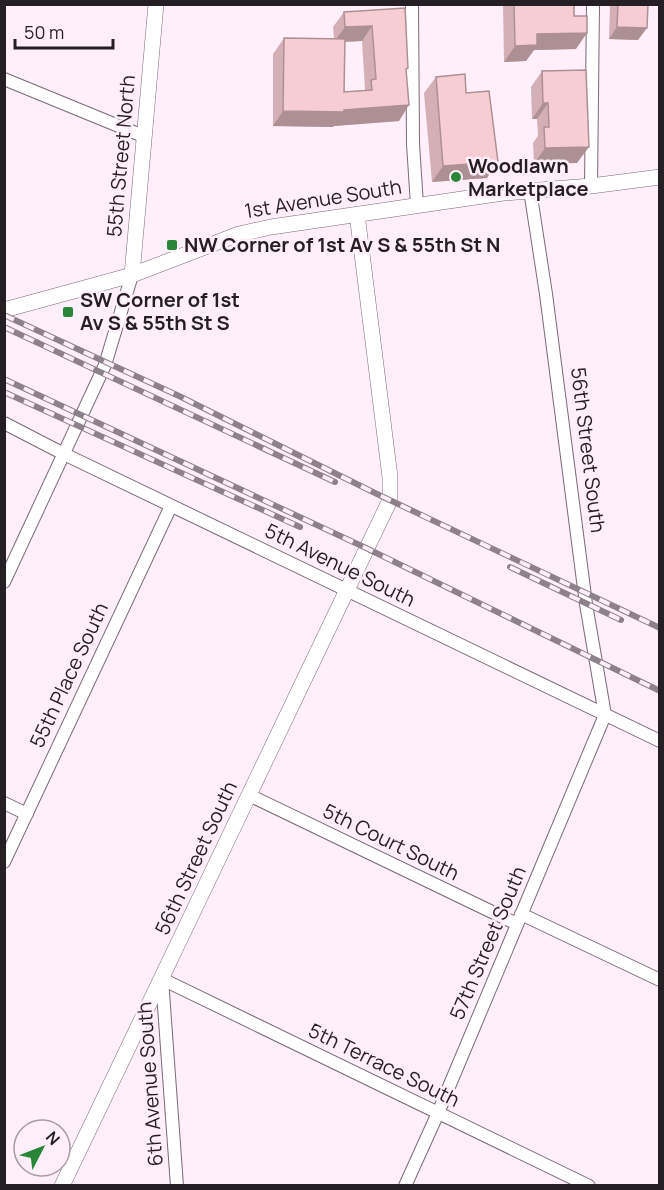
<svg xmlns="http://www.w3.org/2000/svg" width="664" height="1190" font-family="Manrope,sans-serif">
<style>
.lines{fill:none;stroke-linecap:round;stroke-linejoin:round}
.minor-casing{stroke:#7a6a77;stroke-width:14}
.tertiary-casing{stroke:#7a6a77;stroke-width:16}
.minor{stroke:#fff;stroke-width:12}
.tertiary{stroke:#fff;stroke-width:15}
.rail-casing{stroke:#8d828b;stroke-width:6}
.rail{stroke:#feeffb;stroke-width:4;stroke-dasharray:11;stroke-linecap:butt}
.wall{fill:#d4b0b6;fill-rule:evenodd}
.shaded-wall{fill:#ad9094}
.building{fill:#f7cdd4;stroke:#ad9094;stroke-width:1.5}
.poi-dot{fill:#298638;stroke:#feeffb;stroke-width:2}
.labels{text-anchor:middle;stroke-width:5;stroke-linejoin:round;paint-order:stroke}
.street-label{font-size:20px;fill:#251e23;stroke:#feeffb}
.poi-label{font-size:20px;font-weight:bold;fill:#251e23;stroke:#feeffb;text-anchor:start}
</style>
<rect width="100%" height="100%" fill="#feeffb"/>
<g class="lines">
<!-- minor casing -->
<g class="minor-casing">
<path id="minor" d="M 412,4 L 413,144 L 417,205
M 4,79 L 143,136
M 591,186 L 593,4
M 4,423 L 64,454 L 660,741
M 4,582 L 105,365 L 132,275
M 249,795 L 517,924
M 4,803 L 27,814
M 4,862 L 171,506
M 521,914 L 660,980
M 162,979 L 589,1186
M 162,979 L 177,1186
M 405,1186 L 438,1113 L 605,715 L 586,604 L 546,294 L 530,190"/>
</g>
<!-- tertiary casing -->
<g class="tertiary-casing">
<path id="tertiary" d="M 132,275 L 156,4
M 4,310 L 132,275 L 239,234 L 271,227 L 503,193 L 591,186 L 660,177
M 62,1186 L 390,500 L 390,477 L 357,214"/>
</g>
<!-- minor -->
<use href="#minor" class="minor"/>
<!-- tertiary -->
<use href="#tertiary" class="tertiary"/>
<!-- rail casing -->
<g class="rail-casing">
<path id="rail" d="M 4,315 L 179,396 L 377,494 L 660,628
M 4,327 L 335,482
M 4,379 L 366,548 L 660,691
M 4,392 L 300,527
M 510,567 L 621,620"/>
</g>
<!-- rail -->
<use href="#rail" class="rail"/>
</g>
<!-- wall -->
<path class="wall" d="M 503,4 L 574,4 L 576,49 L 534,50 L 526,61 L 504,62 Z
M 610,4 L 648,4 L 638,40 L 609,39 Z
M 405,8 L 408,68 L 406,71 L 399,121 L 334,126 L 333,127 L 273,126 L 273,54 L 284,38 L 334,39 L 333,27 L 344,12 ZM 362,41 L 365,89 L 364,91 L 344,92 L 345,42 Z
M 542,71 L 577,163 L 534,164 L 533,143 L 538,136 L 537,119 L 532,119 L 531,87 Z
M 436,77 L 466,93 L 487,178 L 432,182 L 424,93 Z"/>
<!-- shaded-wall -->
<path class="shaded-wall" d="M 372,26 L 362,41 L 334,42 L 345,27 Z
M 617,27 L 647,28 L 638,40 L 609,39 Z
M 587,33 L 576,49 L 534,50 L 526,61 L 504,62 L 515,46 L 537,34 Z
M 543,103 L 548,103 L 537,119 L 532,119 Z
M 409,105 L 399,121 L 334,126 L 333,127 L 273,126 L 283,111 L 344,110 Z
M 589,147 L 577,163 L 534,164 L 545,148 Z
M 498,162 L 487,178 L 432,182 L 443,166 Z"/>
<!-- building -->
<path class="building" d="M 514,4 L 574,4 L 574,16 L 587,16 L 587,33 L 537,34 L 537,45 L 515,46 Z
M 618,4 L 648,4 L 647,28 L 617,27 Z
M 405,8 L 408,68 L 406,69 L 409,105 L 344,110 L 344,112 L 283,111 L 284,38 L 345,39 L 344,92 L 372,90 L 371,80 L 376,79 L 372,26 L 345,27 L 344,12 Z
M 586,70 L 589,147 L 545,148 L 544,127 L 549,127 L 548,103 L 543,103 L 542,71 Z
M 465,74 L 466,93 L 489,91 L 498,162 L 443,166 L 436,77 Z"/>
<!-- markers -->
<g class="poi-dot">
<circle cx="456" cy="177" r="6"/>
<rect x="166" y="239" width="12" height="12" rx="3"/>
<rect x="62" y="306" width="12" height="12" rx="3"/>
</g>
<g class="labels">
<!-- street labels -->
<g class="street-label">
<text transform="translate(121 156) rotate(-85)" y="7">55th Street North</text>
<text transform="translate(323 199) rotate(-9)" y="7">1st Avenue South</text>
<text transform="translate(588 450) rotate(83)" y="7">56th Street South</text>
<text transform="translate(340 565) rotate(26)" y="7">5th Avenue South</text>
<text transform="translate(69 675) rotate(-65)" y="7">55th Place South</text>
<text transform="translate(391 842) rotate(26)" y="7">5th Court South</text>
<text transform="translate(196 858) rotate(-65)" y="7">56th Street South</text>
<text transform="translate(488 943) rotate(-67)" y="7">57th Street South</text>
<text transform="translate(384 1065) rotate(26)" y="7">5th Terrace South</text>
<text transform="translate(150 1084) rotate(-94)" y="7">6th Avenue South</text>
</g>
<!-- poi labels -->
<g class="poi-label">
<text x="468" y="173">Woodlawn<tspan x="468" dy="23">Marketplace</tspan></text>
<text x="184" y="252">NW Corner of 1st Av S &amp; 55th St N</text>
<text x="80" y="307">SW Corner of 1st<tspan x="80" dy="23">Av S &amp; 55th St S</tspan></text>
</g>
</g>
<!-- border -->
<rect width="664" height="1190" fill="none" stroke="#251e23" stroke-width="12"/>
<!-- north arrow -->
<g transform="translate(42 1148) rotate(48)"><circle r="28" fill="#feeffb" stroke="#a79ba5" stroke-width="1.5"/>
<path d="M0-4.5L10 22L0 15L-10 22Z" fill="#298638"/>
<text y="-9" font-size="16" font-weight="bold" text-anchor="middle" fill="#251e23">N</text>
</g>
<!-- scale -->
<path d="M15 39v9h98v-9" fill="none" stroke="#251e23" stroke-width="3"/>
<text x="24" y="39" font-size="18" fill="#251e23" stroke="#feeffb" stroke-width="4.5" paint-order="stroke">50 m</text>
</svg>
